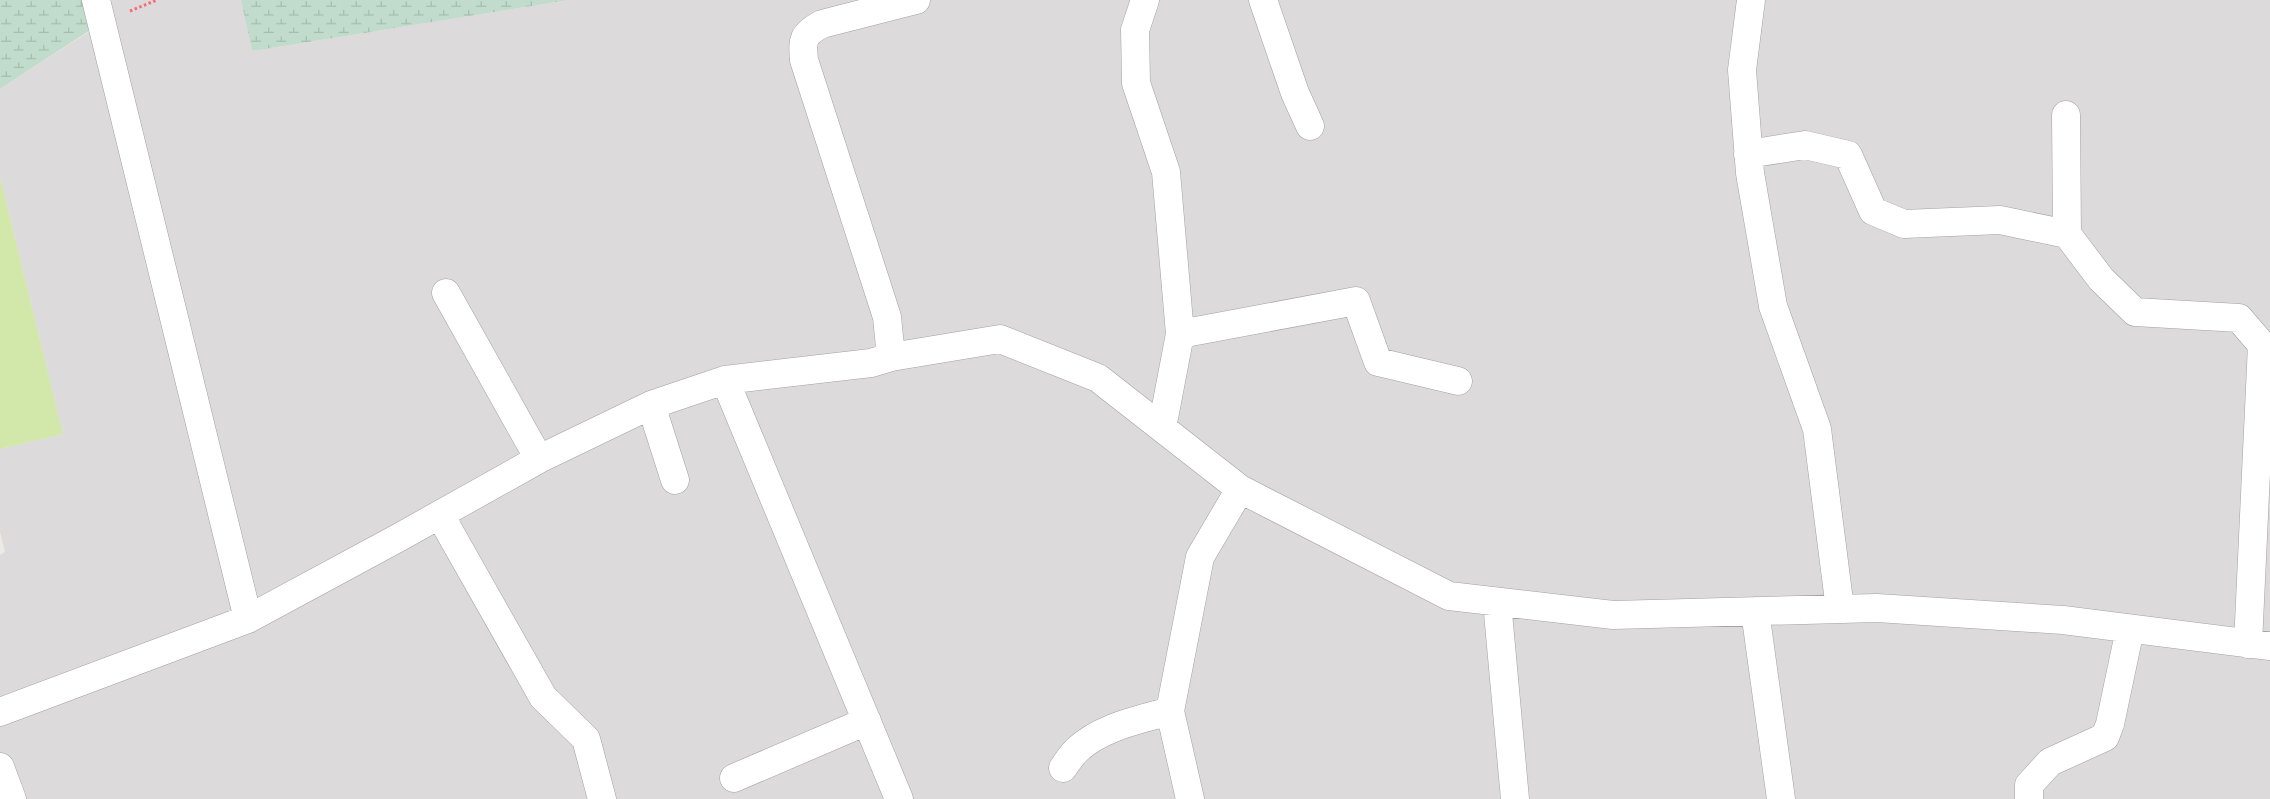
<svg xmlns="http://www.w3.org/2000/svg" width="2270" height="799" font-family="'Exo 2',sans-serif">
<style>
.residential{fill:#dcdadb}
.wetland{fill:url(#wetland-marsh)}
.garden{fill:#d2e8aa}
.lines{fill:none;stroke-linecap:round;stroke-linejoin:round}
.street-casing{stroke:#a2a2a2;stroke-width:29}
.path{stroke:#f76c72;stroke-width:3;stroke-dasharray:2.5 2.5;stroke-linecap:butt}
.street{stroke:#fff;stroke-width:28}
</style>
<defs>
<pattern id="wetland-marsh" width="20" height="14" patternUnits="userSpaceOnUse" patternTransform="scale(1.25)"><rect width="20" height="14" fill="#c1dccc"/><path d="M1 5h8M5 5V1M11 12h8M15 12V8" fill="none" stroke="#a5bcaf"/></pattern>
</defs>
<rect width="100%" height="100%" fill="#eee9e4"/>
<!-- residential -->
<path class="residential" d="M 96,0 L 241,0 L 252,51 L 569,0 L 2270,0 L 2270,799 L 0,799 L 0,555 L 5,552 L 0,532 L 0,449 L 63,434 L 0,177 L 0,89 L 101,24 Z"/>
<!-- wetland -->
<path class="wetland" d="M 0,0 L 96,0 L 101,23 L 0,89 Z
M 241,0 L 569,0 L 252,51 Z"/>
<!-- garden -->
<path class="garden" d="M 0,177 L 63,434 L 0,449 Z"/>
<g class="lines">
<!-- street casing -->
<g class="street-casing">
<path id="street" d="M 96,0 L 248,619
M 1145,0 L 1135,30 L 1136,83 L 1166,172 L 1180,334 L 1162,428
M 1263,0 L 1295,93 L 1310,126
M 1751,0 L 1742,70 L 1750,173 L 1773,306 L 1817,429 L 1840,609
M 2066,115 L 2067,234
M 1748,154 L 1805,145 L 1848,155 L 1873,211 L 1904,224 L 2000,220 L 2067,234 L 2101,279 L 2135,312 L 2239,318 L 2262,345 L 2248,644
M 446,293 L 539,459
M 1180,334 L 1356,301 L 1378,362 L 1458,381
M 891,357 L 887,317 L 804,60 C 802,39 803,34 822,24 L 916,0
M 725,380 L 899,799
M 651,405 L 675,480
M 440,515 L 543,697 L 586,739 L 602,799
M 1497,602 L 1515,799
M 1755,611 L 1781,799
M 0,712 L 248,619 L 398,538 L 539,459 L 651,405 L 725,380 L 871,363 L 891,357 L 1000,339 L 1098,378 L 1240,489 L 1449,596 L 1613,615 L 1877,608 L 2063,620 L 2270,646
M 0,767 L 12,799
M 1063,768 C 1067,762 1072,755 1077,750 C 1101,727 1139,720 1170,711
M 734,778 L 867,721
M 1190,799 L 1170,711 L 1200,557 L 1240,489
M 2029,799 L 2029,785 L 2050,762 L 2105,737 L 2110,724 L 2130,629"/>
</g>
<!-- path -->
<path class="path" d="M 130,11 L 157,0"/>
<!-- street -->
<use href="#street" class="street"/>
</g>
</svg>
